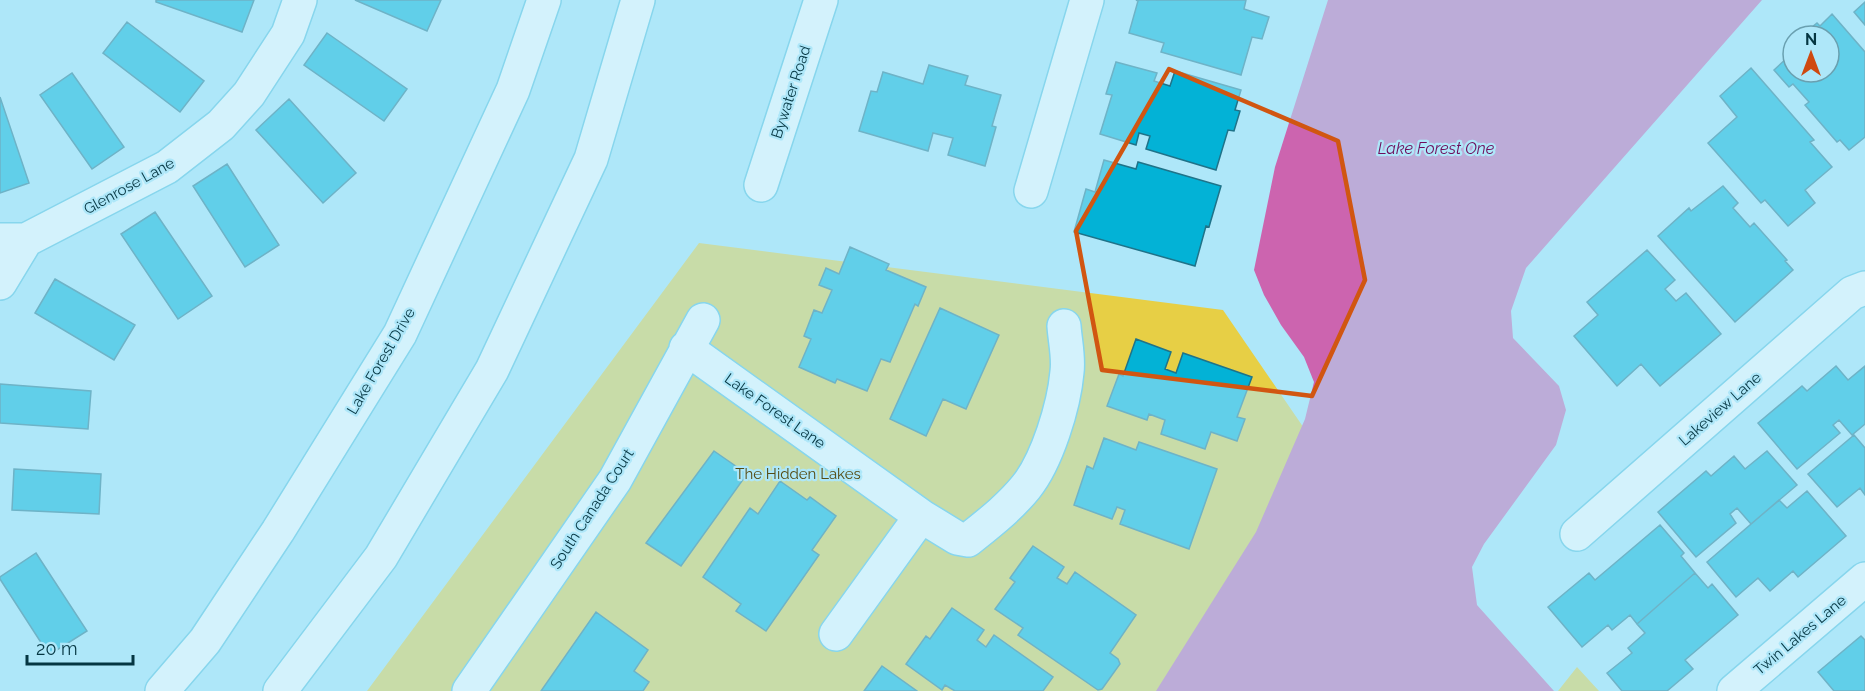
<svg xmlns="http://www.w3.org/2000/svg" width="1865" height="691" font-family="Raleway,sans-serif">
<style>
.green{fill:#e7cf45}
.water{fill:#cc64af}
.building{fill:#03b2d6;stroke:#1f7389;stroke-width:1.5}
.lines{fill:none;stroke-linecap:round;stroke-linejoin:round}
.street-casing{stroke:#57c0dd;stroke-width:36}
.primary-casing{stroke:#57c0dd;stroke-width:36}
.street{stroke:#fff;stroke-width:33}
.primary{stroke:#fff;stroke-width:33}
.marked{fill:none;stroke:#d15611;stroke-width:4.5;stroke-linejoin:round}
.labels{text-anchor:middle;stroke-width:4.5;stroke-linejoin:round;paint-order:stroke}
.street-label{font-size:15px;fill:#053642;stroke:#aee7f9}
.park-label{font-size:15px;fill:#554b12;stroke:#aee7f9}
.water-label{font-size:16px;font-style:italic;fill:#6f0d5b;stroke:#aee7f9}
</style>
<rect width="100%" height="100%" fill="#aee7f9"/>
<!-- green -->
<path class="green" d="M 699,243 L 1223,310 L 1484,691 L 367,691 Z
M 1577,667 L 1599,691 L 1558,691 Z"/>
<!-- water -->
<path class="water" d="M 1328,0 L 1762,0 L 1526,268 L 1511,311 L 1513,338 L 1559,386 L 1566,410 L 1556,445 L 1484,544 L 1472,567 L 1477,605 L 1554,691 L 1156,691 L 1256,532 L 1305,419 L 1314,382 L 1304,357 L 1281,325 L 1264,295 L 1254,270 L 1275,167 Z"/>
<!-- building -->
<path class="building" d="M 156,0 L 254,0 L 242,32 L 156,2 Z
M 355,0 L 441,0 L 427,31 Z
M 1136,0 L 1246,0 L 1244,9 L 1269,17 L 1262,39 L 1252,37 L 1241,75 L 1161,52 L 1164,43 L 1129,33 L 1138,1 Z
M 1865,2 L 1865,25 L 1854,12 Z
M 1832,14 L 1865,52 L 1865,137 L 1849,150 L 1840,140 L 1837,142 L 1805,105 L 1809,102 L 1793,84 L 1789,87 L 1774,70 L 1788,57 L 1786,54 L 1793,48 L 1793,72 L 1829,72 L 1829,36 L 1807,36 L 1806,32 L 1817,23 L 1820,26 Z
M 127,22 L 204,81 L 180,112 L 103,53 Z
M 327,33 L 407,89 L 384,121 L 304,65 Z
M 1116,62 L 1157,73 L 1154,81 L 1170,86 L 1175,71 L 1241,90 L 1235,110 L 1240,111 L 1234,131 L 1228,130 L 1216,170 L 1146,149 L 1150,136 L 1139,133 L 1136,145 L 1100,134 L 1112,95 L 1106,94 Z
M 929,65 L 968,76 L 965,85 L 1001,95 L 992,126 L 996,127 L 985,166 L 948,155 L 953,138 L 933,133 L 928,151 L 859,131 L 871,91 L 877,92 L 883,72 L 923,84 Z
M 1751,68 L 1814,140 L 1810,142 L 1832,167 L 1805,190 L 1815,203 L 1788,226 L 1765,200 L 1761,203 L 1708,143 L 1737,117 L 1720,96 Z
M 72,73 L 124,147 L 92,169 L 40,95 Z
M 0,97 L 29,183 L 0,193 Z
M 289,99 L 356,173 L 323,203 L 256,130 Z
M 1104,160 L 1136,169 L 1138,162 L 1221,186 L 1209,227 L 1206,226 L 1195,266 L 1074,232 L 1086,189 L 1095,192 Z
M 227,164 L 279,245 L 245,267 L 193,186 Z
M 1723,186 L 1738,203 L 1733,208 L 1750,227 L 1754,223 L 1787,260 L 1785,261 L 1793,270 L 1735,322 L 1658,236 L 1689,208 L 1691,211 Z
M 155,212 L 212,296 L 178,319 L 121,234 Z
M 850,247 L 889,264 L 886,270 L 926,287 L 918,306 L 915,304 L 890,362 L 881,359 L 867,391 L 837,379 L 835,383 L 799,367 L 811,339 L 804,336 L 814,310 L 822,313 L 832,290 L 819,285 L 826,268 L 839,274 Z
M 1647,250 L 1675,280 L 1665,289 L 1676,301 L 1686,293 L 1721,334 L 1660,386 L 1641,364 L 1617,386 L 1574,336 L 1598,315 L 1587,302 Z
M 55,279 L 135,325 L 114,360 L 35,313 Z
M 940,308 L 999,335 L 966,409 L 943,399 L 926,436 L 890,419 Z
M 1136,339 L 1171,352 L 1165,369 L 1176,373 L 1183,353 L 1252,377 L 1237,417 L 1245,419 L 1237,441 L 1211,432 L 1205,449 L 1161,434 L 1165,420 L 1149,414 L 1147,420 L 1107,406 L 1119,374 L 1123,376 Z
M 1836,366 L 1848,380 L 1865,366 L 1865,424 L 1852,435 L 1839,420 L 1833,425 L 1840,433 L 1797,469 L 1758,423 L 1802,386 L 1807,391 Z
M 0,384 L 91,391 L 88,429 L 0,423 Z
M 1854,435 L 1865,448 L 1865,495 L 1860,488 L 1837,507 L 1808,474 Z
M 1104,438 L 1136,450 L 1139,442 L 1217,469 L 1189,549 L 1120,524 L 1125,510 L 1117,507 L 1112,519 L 1074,505 L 1087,466 L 1093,469 Z
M 714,451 L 747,474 L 681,566 L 646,543 Z
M 1767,451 L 1797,485 L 1751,524 L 1737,508 L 1730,514 L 1736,523 L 1696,557 L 1658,512 L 1706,471 L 1711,476 L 1734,456 L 1745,469 Z
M 14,469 L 101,474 L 99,514 L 12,510 Z
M 780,481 L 807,500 L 810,497 L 836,516 L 812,550 L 819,555 L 766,631 L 736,611 L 741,604 L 703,577 L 750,508 L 758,514 Z
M 1807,491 L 1846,536 L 1798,577 L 1793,571 L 1770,591 L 1758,578 L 1736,597 L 1707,562 L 1779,500 L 1787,508 Z
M 1660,525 L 1684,553 L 1681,556 L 1695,573 L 1637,624 L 1630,615 L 1612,630 L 1608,625 L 1582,647 L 1548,607 L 1589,573 L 1595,580 Z
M 1033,546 L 1064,567 L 1057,578 L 1067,584 L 1075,572 L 1136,615 L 1110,653 L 1118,659 L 1120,664 L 1102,689 L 1098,690 L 1018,635 L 1023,628 L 995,609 L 1015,582 L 1010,578 Z
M 36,553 L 87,631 L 49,655 L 0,579 L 0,577 Z
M 1695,573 L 1708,588 L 1712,584 L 1738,615 L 1685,660 L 1693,669 L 1667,691 L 1622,691 L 1607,673 L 1632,653 L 1628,648 L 1645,633 L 1637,624 Z
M 952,608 L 984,630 L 977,640 L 986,647 L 994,635 L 1053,677 L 1043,691 L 955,691 L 945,685 L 942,690 L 906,664 L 926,636 L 930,639 Z
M 596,612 L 648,650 L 634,671 L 649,682 L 643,691 L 541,691 Z
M 1861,636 L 1865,640 L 1865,691 L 1834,691 L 1818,672 Z
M 882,666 L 917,691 L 864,691 Z"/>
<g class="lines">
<!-- street casing -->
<g class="street-casing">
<path id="street" d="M 761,185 L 821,0
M 1031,191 L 1087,0
M 0,240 L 26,240 L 167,167 L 221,125 L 249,94 L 288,34 L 300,0
M 0,283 L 26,240
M 686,348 L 921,516 L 957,538 L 968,540 C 988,524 1009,508 1026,487 C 1047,461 1064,406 1067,372 C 1069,357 1065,341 1064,326
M 1577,534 L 1852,293 L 1865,288
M 836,634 L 921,516
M 469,691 L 615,480 L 703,320
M 1734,691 L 1865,579"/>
</g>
<!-- primary casing -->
<g class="primary-casing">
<path id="primary" d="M 162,691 L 205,641 L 278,531 L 400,334 L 513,90 L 544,0
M 280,691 L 381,557 L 492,370 L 591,159 L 638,0"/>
</g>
<!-- street -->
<use href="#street" class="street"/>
<!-- primary -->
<use href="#primary" class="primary"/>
</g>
<!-- marked area -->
<path d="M0 0H1865V691H0ZM 1169,69 L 1338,141 L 1365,280 L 1312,396 L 1102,370 L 1076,231 Z" fill="#aee7f9" fill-opacity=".55" fill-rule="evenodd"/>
<path class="marked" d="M 1169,69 L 1338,141 L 1365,280 L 1312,396 L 1102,370 L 1076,231 Z"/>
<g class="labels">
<!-- street labels -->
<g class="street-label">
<text transform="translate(791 92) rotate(-72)" y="5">Bywater Road</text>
<text transform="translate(129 186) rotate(-29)" y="5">Glenrose Lane</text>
<text transform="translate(381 361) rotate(-60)" y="5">Lake Forest Drive</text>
<text transform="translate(1720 409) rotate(-41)" y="5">Lakeview Lane</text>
<text transform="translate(775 411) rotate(35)" y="5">Lake Forest Lane</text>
<text transform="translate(592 509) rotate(-57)" y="5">South Canada Court</text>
<text transform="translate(1800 635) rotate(-40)" y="5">Twin Lakes Lane</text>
</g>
<!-- park labels -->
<g class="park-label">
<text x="798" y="479">The Hidden Lakes</text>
</g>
<!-- water labels -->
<g class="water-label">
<text x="1436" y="154">Lake Forest One</text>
</g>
</g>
<!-- north arrow -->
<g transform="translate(1811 54)"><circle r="28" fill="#aee7f9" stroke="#6aa0b0" stroke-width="1.5"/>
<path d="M0-4.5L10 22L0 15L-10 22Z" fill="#cf4910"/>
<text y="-9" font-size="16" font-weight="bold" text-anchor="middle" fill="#053642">N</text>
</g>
<!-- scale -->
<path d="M27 655v9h106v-9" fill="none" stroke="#053642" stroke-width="3"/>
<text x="36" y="655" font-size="18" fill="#053642" stroke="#aee7f9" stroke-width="4.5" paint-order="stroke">20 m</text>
</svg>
